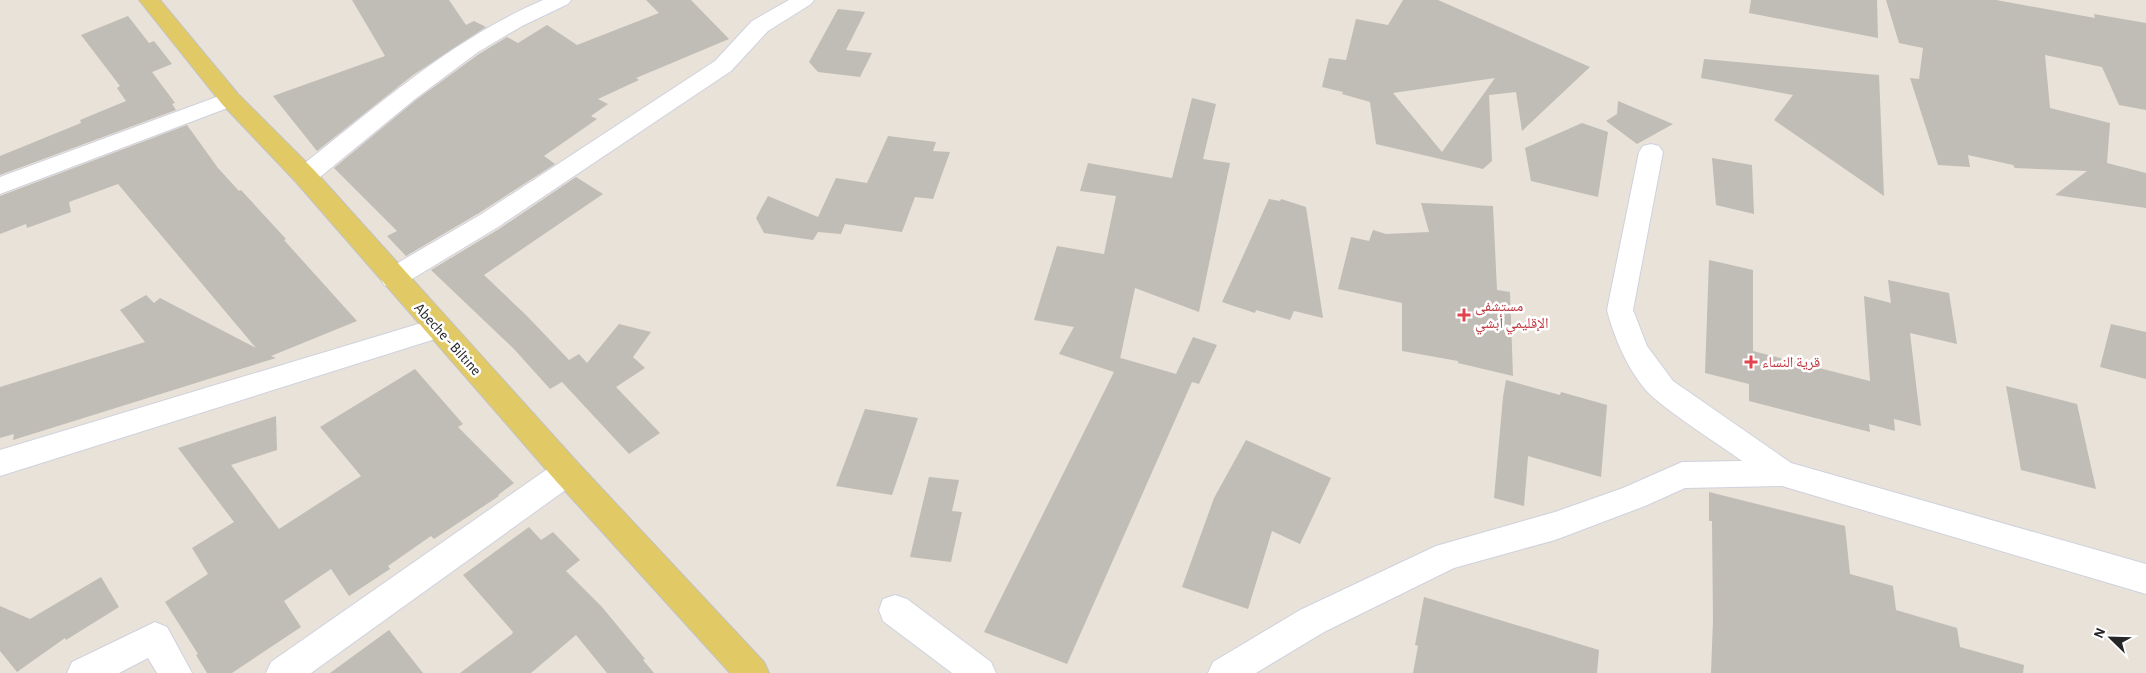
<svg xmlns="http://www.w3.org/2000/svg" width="2146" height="673" font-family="'Alegreya Sans','Noto Naskh Arabic',sans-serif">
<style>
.building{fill:#c0bcb6;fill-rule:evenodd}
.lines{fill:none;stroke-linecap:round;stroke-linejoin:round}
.minor-casing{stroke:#cfd1de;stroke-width:2}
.major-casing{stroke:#c2c2c2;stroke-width:2}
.minor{fill:#fff;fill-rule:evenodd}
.major{fill:#e1ca65;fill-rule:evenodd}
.health-dot{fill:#e0444e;stroke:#fff;stroke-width:2}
.labels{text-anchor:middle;stroke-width:5;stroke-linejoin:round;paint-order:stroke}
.health-label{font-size:15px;fill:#be3a42;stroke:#fff;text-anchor:start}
.street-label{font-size:15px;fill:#262626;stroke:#fff}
</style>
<rect width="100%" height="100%" fill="#e8e2d9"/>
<!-- building -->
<path class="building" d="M 352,0 L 449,0 L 466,25 L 474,21 L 486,27 L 413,75 L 317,151 L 273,96 L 385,56 Z
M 646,0 L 691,0 L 729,39 L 636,78 L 639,80 L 598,99 L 608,104 L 591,116 L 597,119 L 544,156 L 555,164 L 479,213 L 406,256 L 387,236 L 397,231 L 334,168 L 416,100 L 479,54 L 507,37 L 518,43 L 547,25 L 577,45 L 659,13 Z
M 1403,0 L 1438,0 L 1590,67 L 1522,131 L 1516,92 L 1489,95 L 1492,161 L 1483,169 L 1376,144 L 1370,102 L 1342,94 L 1343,92 L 1322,87 L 1329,58 L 1346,60 L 1356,19 L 1388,25 ZM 1495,78 L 1442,152 L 1393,93 Z
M 1751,0 L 1877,0 L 1878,38 L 1749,13 Z
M 1886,0 L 1996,0 L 2095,18 L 2094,14 L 2146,23 L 2146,110 L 2119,105 L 2102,67 L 2045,55 L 2050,108 L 2110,123 L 2107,163 L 2146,173 L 2146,208 L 2055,195 L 2087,171 L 2015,168 L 2013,165 L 1968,155 L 1970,167 L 1938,165 L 1910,78 L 1919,79 L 1923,48 L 1899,43 Z
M 838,9 L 865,12 L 846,50 L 872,53 L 860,77 L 818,72 L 809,62 Z
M 128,16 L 149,43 L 154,41 L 172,64 L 152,72 L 175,103 L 172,104 L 176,110 L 0,175 L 0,156 L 81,123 L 80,120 L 126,101 L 117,88 L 120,86 L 81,35 Z
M 1704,59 L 1879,75 L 1884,196 L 1774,120 L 1793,95 L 1701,78 Z
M 1192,98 L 1216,104 L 1203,159 L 1230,163 L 1199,312 L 1135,288 L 1120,359 L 1121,358 L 1176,374 L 1193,337 L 1217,345 L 1199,384 L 1192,382 L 1067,664 L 984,632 L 1114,372 L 1059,354 L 1074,327 L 1034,320 L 1057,246 L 1104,254 L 1116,196 L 1080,191 L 1088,163 L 1172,178 Z
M 1618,101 L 1673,124 L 1637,144 L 1606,121 L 1617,114 Z
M 1582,123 L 1608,132 L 1598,197 L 1531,181 L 1525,148 Z
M 187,125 L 218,168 L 239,191 L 241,190 L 286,239 L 284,240 L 357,321 L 271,356 L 276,358 L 13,440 L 14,434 L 0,438 L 0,387 L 145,342 L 120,310 L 146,295 L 154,303 L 160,298 L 256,348 L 118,184 L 69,202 L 71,212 L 27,228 L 26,224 L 0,234 L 0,196 Z
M 888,136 L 936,142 L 933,151 L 950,152 L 933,199 L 915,197 L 902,232 L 845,224 L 841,234 L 818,232 L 813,240 L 764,233 L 756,218 L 768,196 L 818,217 L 836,178 L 867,183 Z
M 1712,158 L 1752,165 L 1754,214 L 1716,205 Z
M 576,177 L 603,194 L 484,275 L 527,316 L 569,360 L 579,354 L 587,363 L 619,324 L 651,332 L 633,357 L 645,368 L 616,387 L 660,433 L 629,454 L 562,382 L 550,389 L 514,349 L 431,270 L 499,229 Z
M 1269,199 L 1280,201 L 1281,199 L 1306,207 L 1323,318 L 1294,311 L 1290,320 L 1256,310 L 1255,313 L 1222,302 Z
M 1421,203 L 1493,206 L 1497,290 L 1510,292 L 1513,376 L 1458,363 L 1458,361 L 1402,351 L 1402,303 L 1338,289 L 1351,237 L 1369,241 L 1373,230 L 1386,234 L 1429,232 Z
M 1709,260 L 1753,270 L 1753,351 L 1870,381 L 1864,296 L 1891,303 L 1888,280 L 1949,293 L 1957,344 L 1910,333 L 1921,426 L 1894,419 L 1895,431 L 1869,424 L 1870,432 L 1749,401 L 1749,384 L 1705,373 Z
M 2111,324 L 2146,332 L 2146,379 L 2100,367 Z
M 415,369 L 463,424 L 458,427 L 514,483 L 498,495 L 499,496 L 434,539 L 431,536 L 388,566 L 390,569 L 349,596 L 331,569 L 284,601 L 301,627 L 232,673 L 207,673 L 196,655 L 198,654 L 165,602 L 208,574 L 192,548 L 234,522 L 178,448 L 276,416 L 277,450 L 231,465 L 279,529 L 361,476 L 320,427 Z
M 1506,380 L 1560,395 L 1561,392 L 1607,405 L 1601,477 L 1528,456 L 1524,506 L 1494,498 L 1503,397 Z
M 2006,386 L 2077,404 L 2096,489 L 2021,470 Z
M 865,409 L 918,418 L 892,495 L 836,486 Z
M 1246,440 L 1331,478 L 1300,544 L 1272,531 L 1248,609 L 1182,587 L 1214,498 Z
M 929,477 L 959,480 L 952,511 L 962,512 L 951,562 L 910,557 Z
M 1709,492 L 1845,526 L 1850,574 L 1893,586 L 1896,610 L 1957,628 L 1960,647 L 2024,665 L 2023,673 L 1711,673 L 1713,620 L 1712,521 L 1709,521 Z
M 529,527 L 541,540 L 553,532 L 580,560 L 566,571 L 602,607 L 645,659 L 643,660 L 654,673 L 607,673 L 576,635 L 531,673 L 460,673 L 512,634 L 513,632 L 463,575 Z
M 101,577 L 119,607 L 66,640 L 65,638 L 17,672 L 0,651 L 0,606 L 30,619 Z
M 1424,597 L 1599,650 L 1597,673 L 1413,673 L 1418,646 L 1415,645 Z
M 389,630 L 423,673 L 330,673 Z"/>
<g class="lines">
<!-- minor casing -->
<g class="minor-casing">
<path id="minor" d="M 543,0 L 571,0 L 568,4 L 522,26 L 478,52 L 415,99 L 314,182 L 305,184 L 296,182 L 293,176 L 296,170 C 375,108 450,40 543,0 Z
M 789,0 L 814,0 L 811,4 L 768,31 L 731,71 L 498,227 L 402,285 L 393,288 L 384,285 L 380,278 L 384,271 L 480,215 L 715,61 L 752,21 Z
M 230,92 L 238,94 L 241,99 L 238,104 L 0,194 L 0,177 Z
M 1651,144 L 1659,146 L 1663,152 L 1633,310 L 1647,346 L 1673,381 L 1791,463 L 2146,564 L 2146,594 L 1782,486 L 1685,488 L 1645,506 L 1555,540 L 1454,568 L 1324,632 L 1256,673 L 1208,673 L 1213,662 L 1300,610 L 1436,546 L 1555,512 L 1623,488 L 1682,462 L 1742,461 C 1713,440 1681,421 1654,398 C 1631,378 1614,338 1607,310 L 1639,152 L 1643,146 Z
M 438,318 L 448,321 L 452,328 L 448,335 L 0,476 L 0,450 Z
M 567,459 L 578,463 L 582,472 L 578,481 L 311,673 L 266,673 L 271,662 L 556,463 Z
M 895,595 L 907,599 L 991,662 L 996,673 L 952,673 L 883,621 L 879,610 L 883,599 Z
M 155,622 L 167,627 L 192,673 L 157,673 L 148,658 L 119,673 L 67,673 L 72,662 Z"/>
</g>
<!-- major casing -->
<g class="major-casing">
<path id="major" d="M 139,0 L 160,0 L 238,94 L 314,170 L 578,463 L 764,662 L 769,673 L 730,673 L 556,481 L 296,182 L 222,104 Z"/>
</g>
<!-- minor -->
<use href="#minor" class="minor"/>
<!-- major -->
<use href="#major" class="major"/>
</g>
<!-- markers -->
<g class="health-dot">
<path d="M1461.5 307.5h5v5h5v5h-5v5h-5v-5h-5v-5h5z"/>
<path d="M1748.5 354.5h5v5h5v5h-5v5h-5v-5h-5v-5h5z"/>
</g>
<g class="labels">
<!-- health labels -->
<g class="health-label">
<text x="1475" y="311">مستشفى<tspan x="1475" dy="17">الإقليمي أبشي</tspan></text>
<text x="1762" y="367">قرية النساء</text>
</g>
<!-- street labels -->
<g class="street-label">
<text transform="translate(448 339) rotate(48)" y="5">Abeche - Biltine</text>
</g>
</g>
<!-- north arrow -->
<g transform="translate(2111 638) rotate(293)" stroke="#ffffff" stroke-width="4" paint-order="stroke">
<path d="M0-4L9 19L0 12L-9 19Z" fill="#262626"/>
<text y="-8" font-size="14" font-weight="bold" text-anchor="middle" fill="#262626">N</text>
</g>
</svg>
